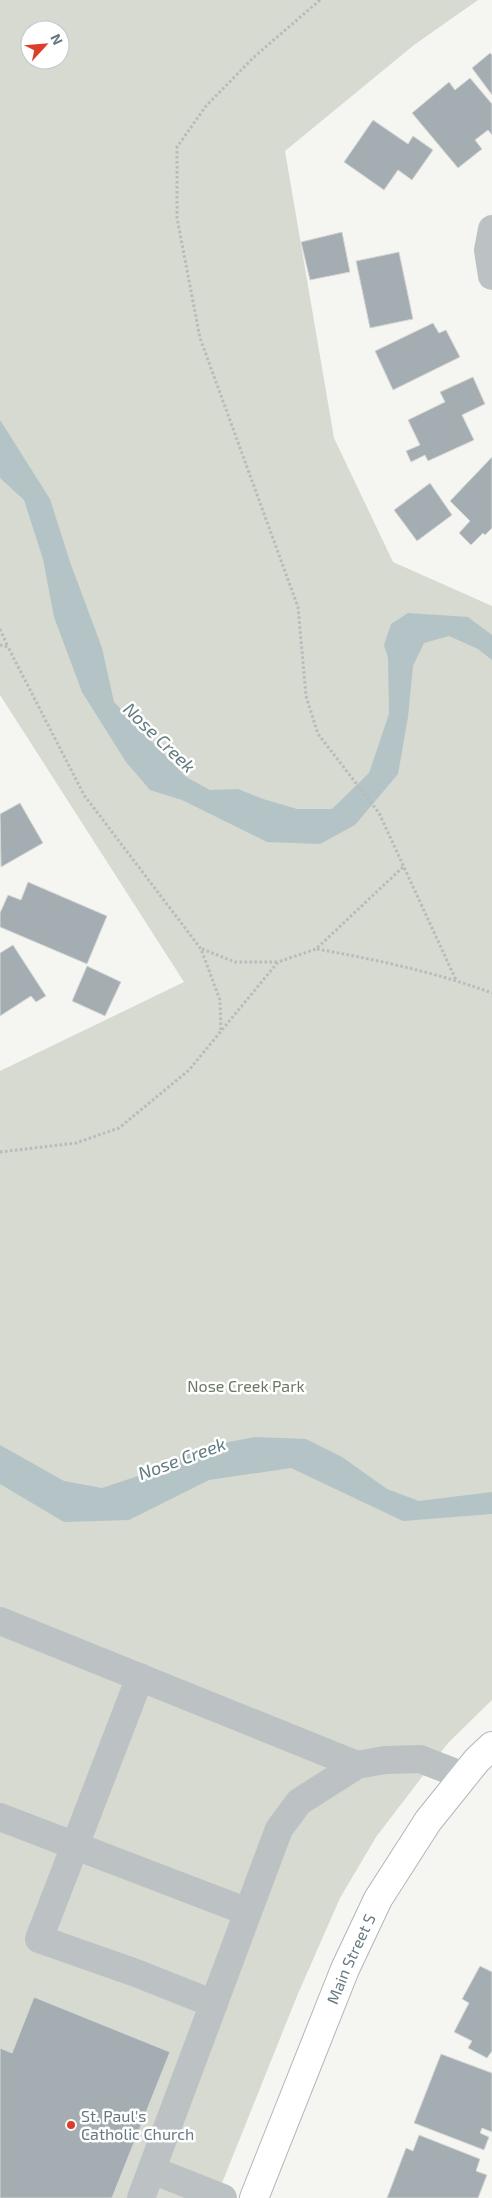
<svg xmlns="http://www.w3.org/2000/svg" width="492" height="2198" font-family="'Exo 2',sans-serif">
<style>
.green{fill:#d6dad1;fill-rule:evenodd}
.water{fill:#b4c3c5}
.building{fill:#a4aeb2;stroke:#d7d7d5}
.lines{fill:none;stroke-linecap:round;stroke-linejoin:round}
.major-casing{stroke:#b0b6b9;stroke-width:30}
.path{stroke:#b7bbbc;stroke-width:3;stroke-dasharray:2.5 2.5;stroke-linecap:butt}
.minor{stroke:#bcc2c4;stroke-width:28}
.major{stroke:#fff;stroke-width:28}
.poi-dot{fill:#dc3e2c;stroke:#fff;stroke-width:2}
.labels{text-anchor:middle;stroke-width:5;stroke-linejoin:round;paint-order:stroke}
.park-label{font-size:16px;fill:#6b7964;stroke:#fff}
.street-label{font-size:16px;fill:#667982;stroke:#fff}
.poi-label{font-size:16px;fill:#667982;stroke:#fff;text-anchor:start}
.water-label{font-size:18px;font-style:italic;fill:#617b7f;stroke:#fff}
</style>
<rect width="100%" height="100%" fill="#f5f5f2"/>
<!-- green -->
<path class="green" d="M 0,0 L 478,0 L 414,45 L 285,151 L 334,438 L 393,562 L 492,606 L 492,1700 L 448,1743 L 376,1837 L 340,1898 L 297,1996 L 216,2198 L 0,2198 L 0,1071 L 184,982 L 0,695 ZM 30,30 L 60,30 L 60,60 L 30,60 Z"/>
<!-- water -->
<path class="water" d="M 0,420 L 50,499 L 70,562 L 102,648 L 114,702 L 186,777 L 210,790 L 238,789 L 263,799 L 297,809 L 332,809 L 369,773 L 389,714 L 388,658 L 384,645 L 391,624 L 408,613 L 468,617 L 492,635 L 492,660 L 478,649 L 449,636 L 424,643 L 413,666 L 408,717 L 398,774 L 355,825 L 320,844 L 267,842 L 182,800 L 150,790 L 126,762 L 82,692 L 54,617 L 43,559 L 24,500 L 0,478 Z
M 255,1437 L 306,1439 L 342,1457 L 387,1489 L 419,1501 L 492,1492 L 492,1514 L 403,1521 L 291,1468 L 209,1480 L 129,1520 L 64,1522 L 0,1484 L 0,1445 L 64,1481 L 102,1488 L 141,1475 L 203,1447 Z"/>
<!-- building -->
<path class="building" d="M 490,53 L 492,55 L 492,95 L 472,68 Z
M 470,78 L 492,104 L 492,135 L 488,130 L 475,140 L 482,149 L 458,168 L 412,113 L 449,82 L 455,90 Z
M 373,120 L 408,144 L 413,136 L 433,150 L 412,180 L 398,170 L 384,190 L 344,162 Z
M 342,232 L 350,272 L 310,280 L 301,242 Z
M 399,252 L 413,319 L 370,328 L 356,261 Z
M 433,323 L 439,333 L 446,330 L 460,357 L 393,390 L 375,351 Z
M 473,377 L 485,404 L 462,415 L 474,440 L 428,461 L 425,455 L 411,462 L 406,451 L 420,445 L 408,420 L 445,402 L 440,392 Z
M 492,457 L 492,528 L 485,535 L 483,533 L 471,545 L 459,533 L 470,521 L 450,501 Z
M 430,483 L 452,515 L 417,541 L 394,510 Z
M 20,803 L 43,843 L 1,867 L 0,814 Z
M 28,882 L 107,916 L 87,964 L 0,927 L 0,913 L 8,895 L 21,900 Z
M 13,945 L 46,996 L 36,1002 L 31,996 L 0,1016 L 0,953 Z
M 87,966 L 121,982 L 105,1016 L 72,1001 Z
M 480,1966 L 492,1972 L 492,2051 L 487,2058 L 468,2048 L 472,2041 L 454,2032 L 469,2003 L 462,1999 Z
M 34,1997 L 170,2052 L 112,2198 L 0,2198 L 0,2048 L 12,2053 Z
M 441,2054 L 492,2073 L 492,2132 L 482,2128 L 480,2133 L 489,2137 L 484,2150 L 414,2123 Z
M 419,2135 L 480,2159 L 476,2171 L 487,2175 L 478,2198 L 387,2198 L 406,2148 L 413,2151 Z"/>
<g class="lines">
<!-- major casing -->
<g class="major-casing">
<g id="major">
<path id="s1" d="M 254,2198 L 345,1969 L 378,1899 L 428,1821 L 477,1760 L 492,1746"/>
</g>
</g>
<!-- path -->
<path class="path" d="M 320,0 L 254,57 L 206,106 L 177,147 L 177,218 L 200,338 L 298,607 L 306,696 L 318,734 L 379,813 L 456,980
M 0,629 L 8,647
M 0,645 L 8,647 L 84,795 L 201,949 L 220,1000 L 221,1032
M 202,949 L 235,962 L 278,962
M 317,949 C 377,960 435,972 492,993
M 0,1152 L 76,1143 L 119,1128 L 189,1070 L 278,962 L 316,949 L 403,867"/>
<!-- minor -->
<path class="minor" d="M 492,229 L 488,250 L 492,276
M 0,1621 L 357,1765
M 140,1677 L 39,1939 L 136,1973 L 214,2004
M 0,1817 L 248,1912
M 152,2170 L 223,2198
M 141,2198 L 279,1829 L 299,1802 L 357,1765 L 385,1760 L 420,1759 L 464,1776"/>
<!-- major -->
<use href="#major" class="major"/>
</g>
<!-- markers -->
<circle class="poi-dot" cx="71" cy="2125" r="5"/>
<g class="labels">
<!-- park labels -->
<g class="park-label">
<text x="246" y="1392">Nose Creek Park</text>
</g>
<!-- street labels -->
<g class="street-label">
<text dy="6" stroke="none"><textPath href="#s1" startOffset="258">Main Street S</textPath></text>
</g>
<!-- poi labels -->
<g class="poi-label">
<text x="81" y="2122">St. Paul's<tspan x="81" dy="18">Catholic Church</tspan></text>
</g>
<!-- water labels -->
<g class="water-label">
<text transform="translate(159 738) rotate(44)" y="6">Nose Creek</text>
<text transform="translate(182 1459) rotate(-20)" y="6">Nose Creek</text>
</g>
</g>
<!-- north arrow -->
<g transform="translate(45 45) rotate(64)"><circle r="24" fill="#ffffff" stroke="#c2c9cd"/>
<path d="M0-4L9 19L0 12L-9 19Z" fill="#dc3e2c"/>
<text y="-8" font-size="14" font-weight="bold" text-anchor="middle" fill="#667982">N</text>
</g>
</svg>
